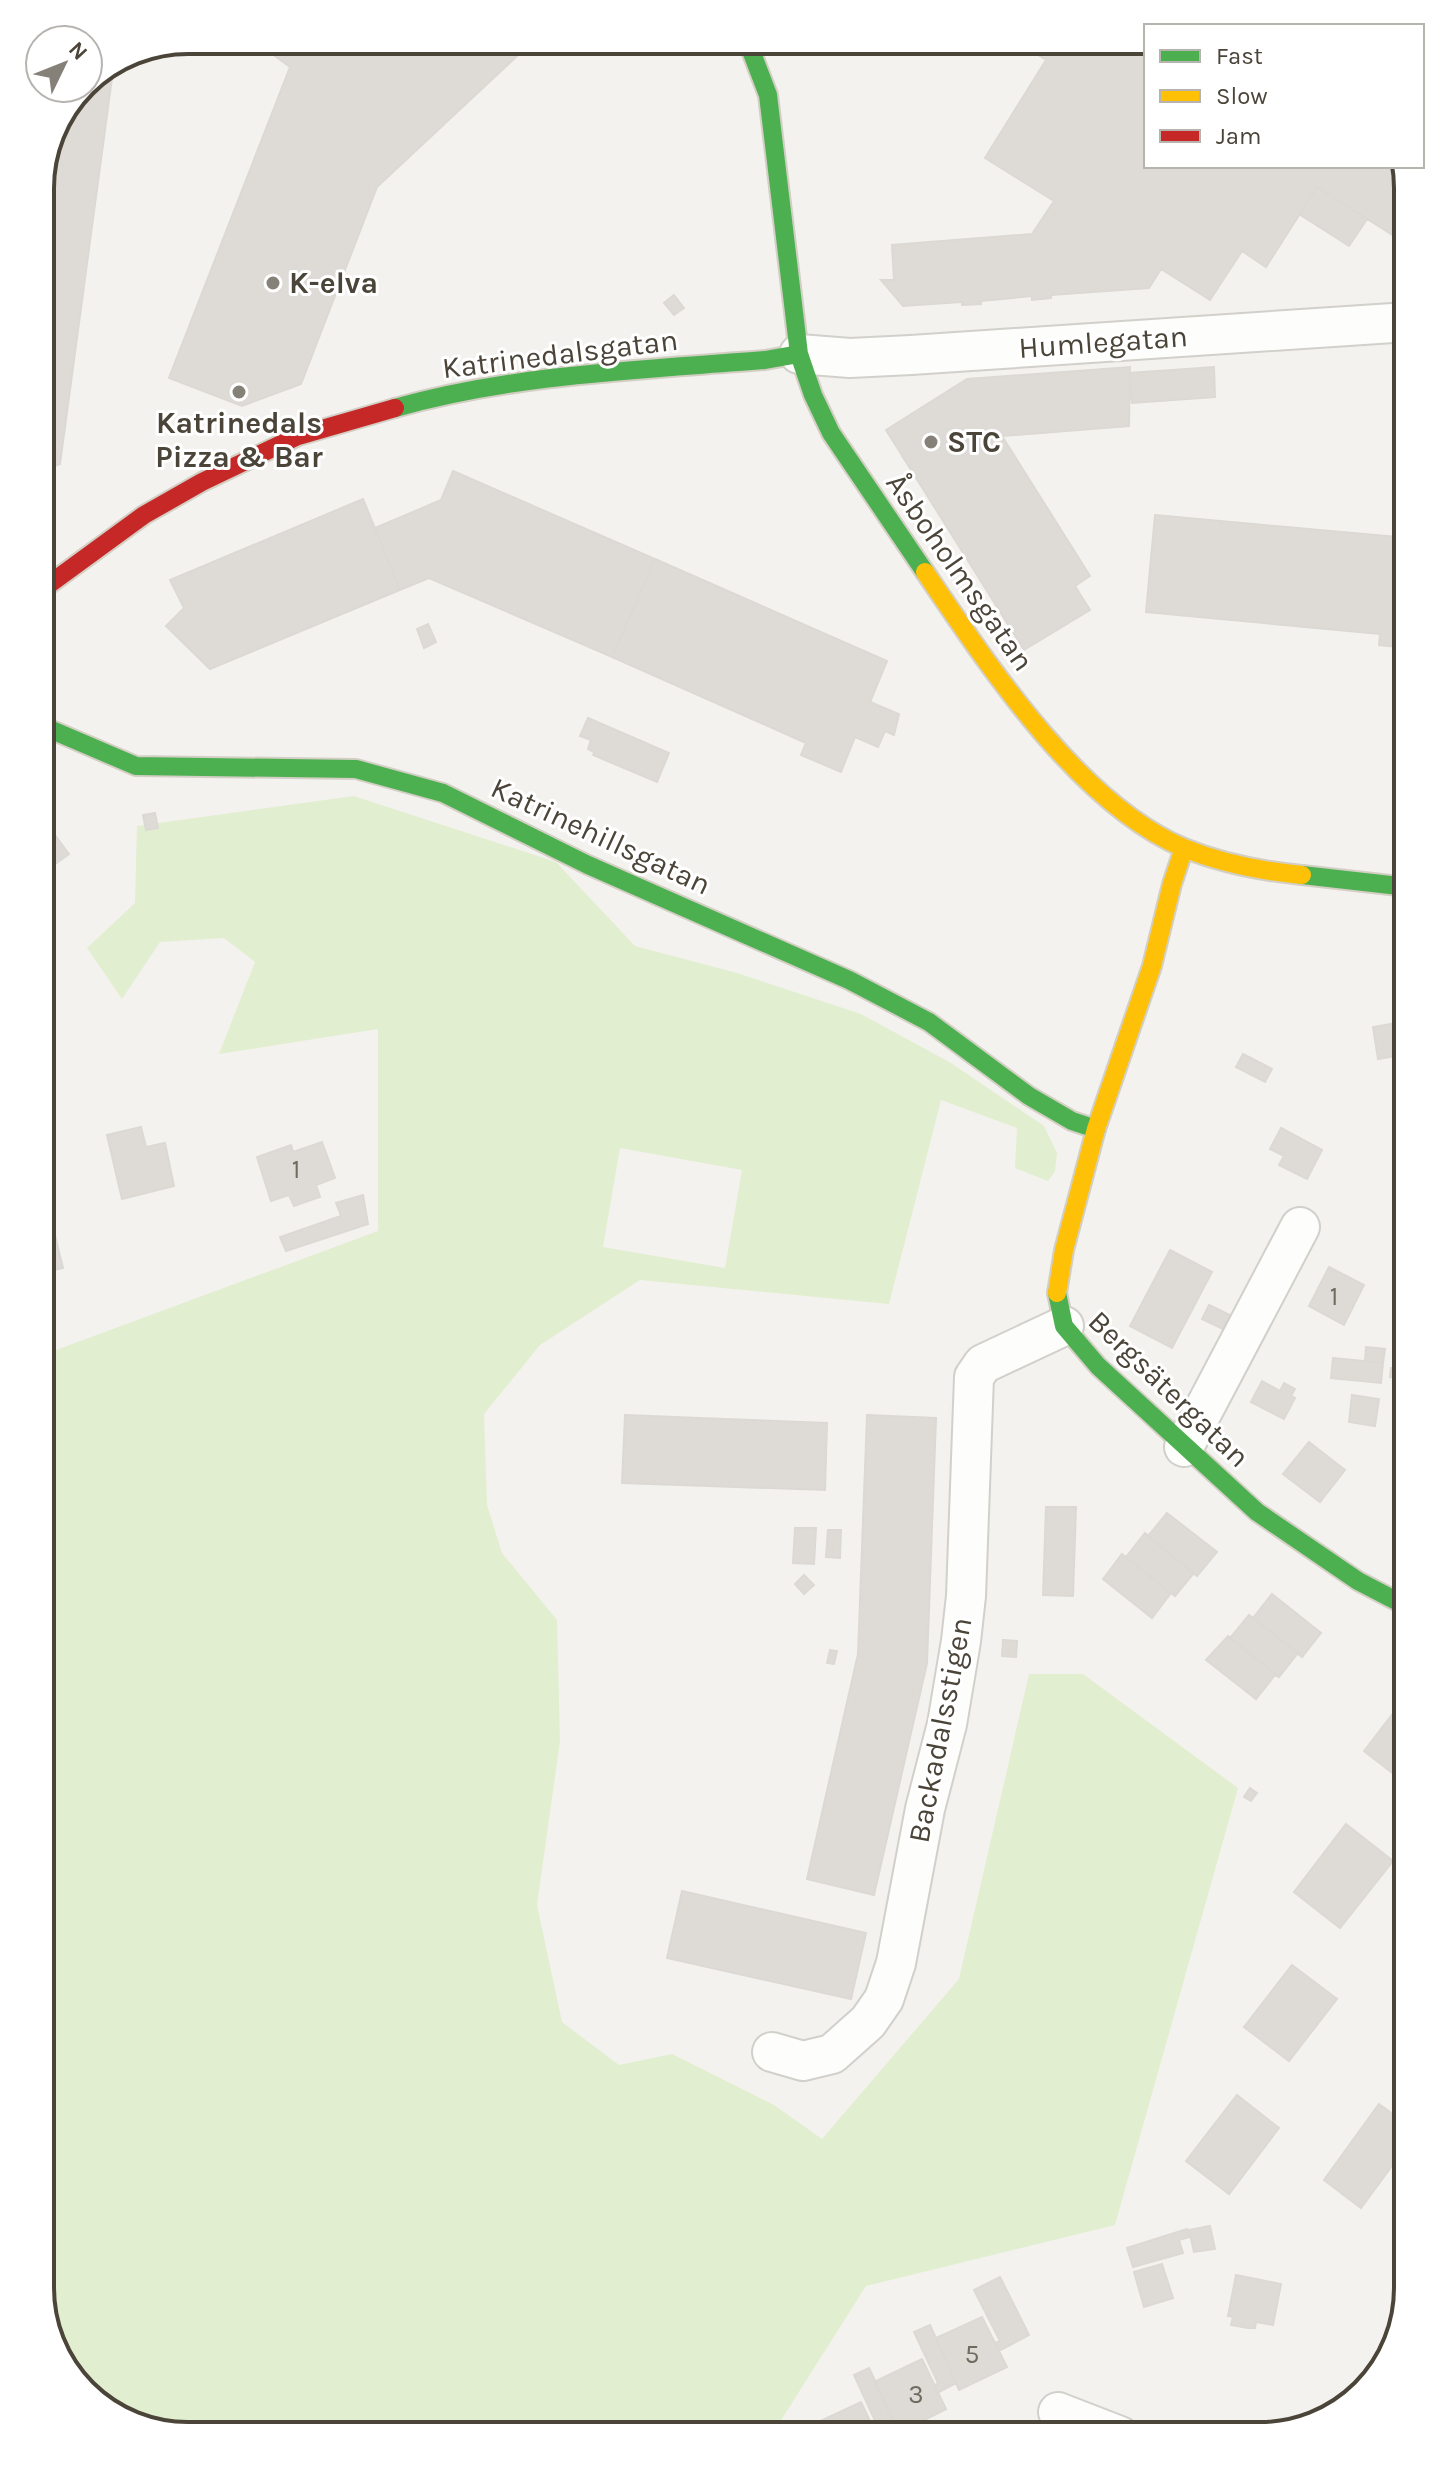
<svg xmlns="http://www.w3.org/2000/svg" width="1448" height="2476" font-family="Karla,sans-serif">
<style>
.green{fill:#e1eecf;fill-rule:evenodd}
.building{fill:#dedbd6;stroke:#dcd9d4;stroke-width:2}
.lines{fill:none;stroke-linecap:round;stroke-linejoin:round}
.street-casing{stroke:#d2d0cb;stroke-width:42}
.fast-casing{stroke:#d3cfc5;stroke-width:22}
.slow-casing{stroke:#d3cfc5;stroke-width:22}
.jam-casing{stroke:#d3cfc5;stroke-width:22}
.street{stroke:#fdfdfc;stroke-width:38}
.fast{stroke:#4caf50;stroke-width:18}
.slow{stroke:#ffc107;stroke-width:18}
.jam{stroke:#c62828;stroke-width:18}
.poi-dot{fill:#868178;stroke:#fff;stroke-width:3}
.labels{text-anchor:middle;stroke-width:6;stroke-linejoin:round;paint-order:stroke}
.number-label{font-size:26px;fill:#706a61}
.poi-label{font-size:30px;font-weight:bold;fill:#4b4439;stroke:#fff;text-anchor:start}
.street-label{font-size:30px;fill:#4b4439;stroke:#fff}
.rim{fill:none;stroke:#4b4439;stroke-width:4}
</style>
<rect width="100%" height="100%" fill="#f4f2ee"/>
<!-- green -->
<path class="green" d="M 354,796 L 556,862 L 635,946 L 737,973 L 861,1014 L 951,1063 L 1044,1126 L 1057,1153 L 1055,1171 L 1048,1181 L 1015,1168 L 1017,1128 L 941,1100 L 889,1304 L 640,1280 L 540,1345 L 484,1414 L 487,1505 L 502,1553 L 557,1620 L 560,1741 L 537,1905 L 562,2022 L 619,2065 L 672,2054 L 774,2105 L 822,2139 L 959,1979 L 1029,1674 L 1083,1674 L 1238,1788 L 1115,2225 L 866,2286 L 778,2425 L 785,2436 L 179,2436 L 105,2411 L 55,2353 L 40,2288 L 40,1356 L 378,1231 L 378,1029 L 219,1054 L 255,962 L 224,938 L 160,942 L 122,999 L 87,948 L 135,903 L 137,826 ZM 620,1148 L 742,1170 L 725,1268 L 603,1247 Z"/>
<!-- building -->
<path class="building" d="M 253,40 L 530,40 L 532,42 L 377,187 L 301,384 L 242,406 L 169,378 L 290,67 Z
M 1015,40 L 1146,40 L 1146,166 L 1403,166 L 1408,188 L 1408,245 L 1317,187 L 1266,267 L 1242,251 L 1210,300 L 1161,269 L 1149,288 L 1051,295 L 1051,298 L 1032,300 L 1032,296 L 981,301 L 981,304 L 962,305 L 962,302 L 903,306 L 881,280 L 894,280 L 892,245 L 1032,234 L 1054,201 L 985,158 L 1046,60 Z
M 114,63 L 60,464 L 40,471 L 40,179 L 81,88 L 88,88 L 88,80 Z
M 1317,187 L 1367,219 L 1349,246 L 1299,214 Z
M 674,295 L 684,308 L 674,315 L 664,303 Z
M 1130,367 L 1129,426 L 1002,436 L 1090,576 L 1075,586 L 1090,610 L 1024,650 L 886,430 L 967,379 Z
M 1214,367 L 1215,397 L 1132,403 L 1129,373 Z
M 453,471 L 655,559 L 612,657 L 429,578 L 400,590 L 375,528 L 441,500 Z
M 363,499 L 400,590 L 210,669 L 166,626 L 184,608 L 170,580 Z
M 1155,515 L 1408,538 L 1408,648 L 1379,645 L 1380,634 L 1146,612 Z
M 655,559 L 887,661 L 870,702 L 899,714 L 894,735 L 885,731 L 878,747 L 855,737 L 841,772 L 801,755 L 806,743 L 612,657 Z
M 428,624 L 436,642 L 424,648 L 417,629 Z
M 588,718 L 669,753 L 657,782 L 593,755 L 595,753 L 588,749 L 591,740 L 580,736 Z
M 155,813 L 158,828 L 146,830 L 143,815 Z
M 40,815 L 69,854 L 40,875 Z
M 1408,1021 L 1408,1054 L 1378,1059 L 1373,1027 Z
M 1243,1054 L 1272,1069 L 1265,1082 L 1236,1067 Z
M 141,1127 L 146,1147 L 165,1143 L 174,1186 L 122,1199 L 107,1135 Z
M 1281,1128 L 1322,1150 L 1307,1179 L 1279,1165 L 1284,1156 L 1270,1149 Z
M 322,1142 L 335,1178 L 316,1185 L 320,1197 L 294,1206 L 289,1195 L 271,1201 L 257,1157 L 291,1145 L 293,1152 Z
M 363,1195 L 368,1224 L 286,1251 L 280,1237 L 341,1216 L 336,1203 Z
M 50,1215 L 63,1268 L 40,1273 L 40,1218 Z
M 1170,1250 L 1212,1272 L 1172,1348 L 1130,1326 Z
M 1329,1267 L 1364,1285 L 1344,1325 L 1309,1306 Z
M 1209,1305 L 1234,1317 L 1227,1331 L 1202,1319 Z
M 1366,1347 L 1385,1349 L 1383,1363 L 1365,1361 Z
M 1333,1358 L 1383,1363 L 1381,1383 L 1331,1378 Z
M 1391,1368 L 1408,1369 L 1408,1379 L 1390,1377 Z
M 1262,1381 L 1280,1391 L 1284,1383 L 1295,1389 L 1291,1396 L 1295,1398 L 1284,1419 L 1251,1402 Z
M 1352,1395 L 1379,1399 L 1375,1426 L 1349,1422 Z
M 625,1415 L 827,1423 L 825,1490 L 622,1483 Z
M 867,1415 L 936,1418 L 927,1663 L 874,1895 L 807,1879 L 858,1654 Z
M 1309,1442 L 1345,1470 L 1320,1502 L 1283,1474 Z
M 1046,1507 L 1076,1507 L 1073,1596 L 1043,1595 Z
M 1167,1513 L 1217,1552 L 1197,1576 L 1148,1536 Z
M 795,1528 L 816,1528 L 814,1564 L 793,1563 Z
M 828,1530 L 841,1530 L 840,1558 L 826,1557 Z
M 1145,1533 L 1194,1573 L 1175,1596 L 1126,1557 Z
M 1122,1554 L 1171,1593 L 1152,1618 L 1103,1579 Z
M 804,1575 L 814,1585 L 804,1594 L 795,1584 Z
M 1272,1594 L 1321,1633 L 1302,1657 L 1253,1618 Z
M 1249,1615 L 1298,1653 L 1279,1677 L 1230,1638 Z
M 1228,1636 L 1279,1677 L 1275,1675 L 1256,1699 L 1206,1660 Z
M 1003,1640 L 1017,1641 L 1016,1657 L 1002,1656 Z
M 830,1650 L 837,1651 L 834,1664 L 827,1663 Z
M 1408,1694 L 1408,1766 L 1399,1778 L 1364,1751 Z
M 1250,1788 L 1257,1793 L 1251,1801 L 1244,1797 Z
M 1346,1824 L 1393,1861 L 1340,1928 L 1294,1892 Z
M 682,1891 L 866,1933 L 851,1999 L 667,1958 Z
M 1292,1965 L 1337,1999 L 1289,2061 L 1244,2027 Z
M 1237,2095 L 1279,2128 L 1229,2194 L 1186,2161 Z
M 1379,2104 L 1408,2125 L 1408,2144 L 1361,2208 L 1324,2180 Z
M 1210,2226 L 1215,2249 L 1194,2252 L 1189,2230 Z
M 1187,2229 L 1189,2237 L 1179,2240 L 1183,2253 L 1133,2267 L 1127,2248 Z
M 1162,2264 L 1173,2298 L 1144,2307 L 1134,2272 Z
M 1236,2275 L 1281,2284 L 1273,2325 L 1256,2322 L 1255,2328 L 1248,2328 L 1231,2325 L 1233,2317 L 1228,2316 Z
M 1000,2277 L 1029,2335 L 999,2351 L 995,2343 L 1000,2341 L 974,2290 Z
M 982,2317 L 1007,2367 L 959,2390 L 936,2338 Z
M 930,2325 L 956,2383 L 937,2393 L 934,2386 L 938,2383 L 914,2332 Z
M 922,2359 L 946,2409 L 899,2433 L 874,2382 Z
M 869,2368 L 896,2425 L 877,2435 L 874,2429 L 878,2427 L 854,2375 Z
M 861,2402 L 877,2436 L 819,2436 L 814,2424 Z"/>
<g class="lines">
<!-- street casing -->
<g class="street-casing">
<path id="street" d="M 799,354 L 850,358 L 911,355 L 1408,322
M 1184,1447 L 1300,1227
M 772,2052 L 803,2061 L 832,2054 L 868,2022 L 884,1999 L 896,1963 L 925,1809 L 947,1724 L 961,1641 L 966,1596 L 974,1377 L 983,1364 L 1064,1326
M 1058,2412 L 1120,2436"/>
</g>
<!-- fast casing -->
<g class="fast-casing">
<path id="fast" d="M 747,40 L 768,95 L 799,354 L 813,395 L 831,433 L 925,572
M 395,408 C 515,374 641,370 765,360 L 799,354
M 40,725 L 136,766 L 356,769 L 443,793 L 588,865 L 849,980 L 929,1022 L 1029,1096 L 1072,1121 L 1096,1129
M 1302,875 L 1408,887
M 1057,1293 L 1064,1326 L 1098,1366 L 1257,1512 L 1358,1581 L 1408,1607"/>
</g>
<!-- slow casing -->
<g class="slow-casing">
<path id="slow" d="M 925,572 C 988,665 1079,804 1184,848 C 1223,864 1261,871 1302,875
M 1057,1293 L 1064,1250 L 1096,1129 L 1152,966 L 1172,884 L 1184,848"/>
</g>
<!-- jam casing -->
<g class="jam-casing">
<path id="jam" d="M 40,591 L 144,515 L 202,482 L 298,436 L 395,408"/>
</g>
<!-- street -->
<use href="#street" class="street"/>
<!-- fast -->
<use href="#fast" class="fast"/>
<!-- slow -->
<use href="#slow" class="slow"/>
<!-- jam -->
<use href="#jam" class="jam"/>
</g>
<!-- markers -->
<g class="poi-dot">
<circle cx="273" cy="283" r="8"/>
<circle cx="239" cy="392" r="8"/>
<circle cx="931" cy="442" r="8"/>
</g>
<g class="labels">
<!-- number labels -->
<g class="number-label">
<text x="296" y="1178">1</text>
<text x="1334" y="1305">1</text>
<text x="972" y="2363">5</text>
<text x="916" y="2403">3</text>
</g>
<!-- poi labels -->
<g class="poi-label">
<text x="289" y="293">K-elva</text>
<text x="239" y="433" text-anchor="middle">Katrinedals<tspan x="239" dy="34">Pizza &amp; Bar</tspan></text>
<text x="947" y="452">STC</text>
</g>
<!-- street labels -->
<g class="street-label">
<text transform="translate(1103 342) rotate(-4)" y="10">Humlegatan</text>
<text transform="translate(560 354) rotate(-7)" y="10">Katrinedalsgatan</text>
<text transform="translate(960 572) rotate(55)" y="10">Åsboholmsgatan</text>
<text transform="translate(601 836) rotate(25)" y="10">Katrinehillsgatan</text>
<text transform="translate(1169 1389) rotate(44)" y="10">Bergsätergatan</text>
<text transform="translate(940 1730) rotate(-79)" y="10">Backadalsstigen</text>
</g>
</g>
<!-- crop -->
<path d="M0 0H1448V2476H0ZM188 54H1260A134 134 0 0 1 1394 188V2288A134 134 0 0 1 1260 2422H188A134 134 0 0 1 54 2288V188A134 134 0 0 1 188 54Z" fill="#fff" fill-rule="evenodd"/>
<path class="rim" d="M188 54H1260A134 134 0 0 1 1394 188V2288A134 134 0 0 1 1260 2422H188A134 134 0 0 1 54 2288V188A134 134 0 0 1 188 54Z"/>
<!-- legend -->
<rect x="1144" y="24" width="280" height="144" fill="#ffffff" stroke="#b7b4b0" stroke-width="2"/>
<rect x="1160" y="50" width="40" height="12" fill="#4caf50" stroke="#b7b4b0" stroke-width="2"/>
<text x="1216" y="64" font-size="24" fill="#4b4439">Fast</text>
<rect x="1160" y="90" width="40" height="12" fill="#ffc107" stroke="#b7b4b0" stroke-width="2"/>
<text x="1216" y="104" font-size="24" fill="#4b4439">Slow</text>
<rect x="1160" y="130" width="40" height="12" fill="#c62828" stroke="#b7b4b0" stroke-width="2"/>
<text x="1216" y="144" font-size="24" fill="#4b4439">Jam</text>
<!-- north arrow -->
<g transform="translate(64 64) rotate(47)"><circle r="38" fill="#ffffff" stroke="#b7b4b0" stroke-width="2"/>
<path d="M0-6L14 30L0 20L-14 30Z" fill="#868178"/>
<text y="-12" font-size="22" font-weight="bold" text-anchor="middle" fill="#4b4439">N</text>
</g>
</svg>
